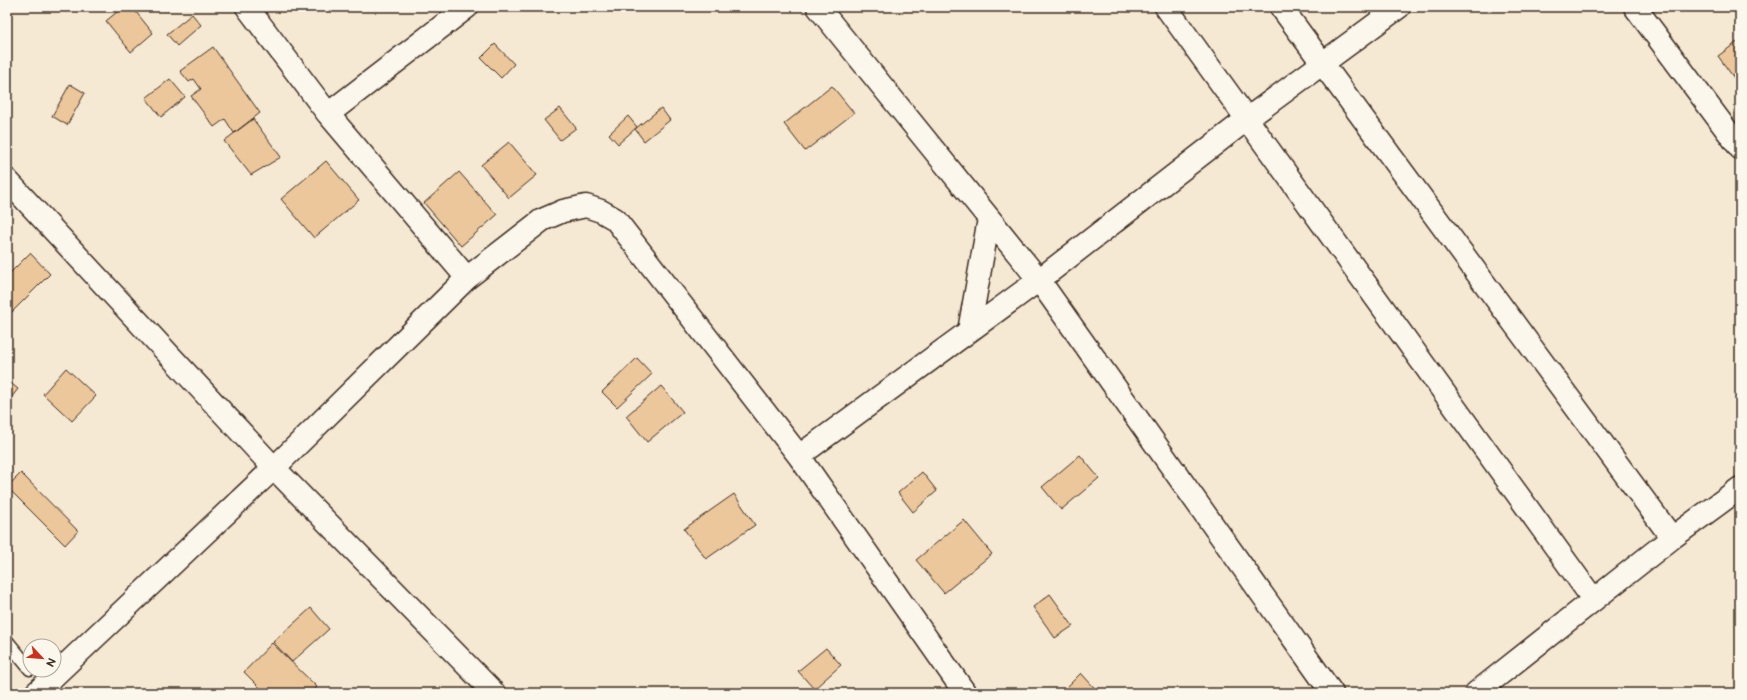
<svg xmlns="http://www.w3.org/2000/svg" width="1747" height="700" font-family="'Balsamiq Sans',sans-serif">
<style>
.building{fill:#ecc79c;stroke:#3b2a1e}
.lines{fill:none;stroke-linecap:round;stroke-linejoin:round}
.service-casing{stroke:#3b2a1e;stroke-width:15}
.minor-casing{stroke:#3b2a1e;stroke-width:25}
.service{stroke:#fbf7ec;stroke-width:12}
.minor{stroke:#fbf7ec;stroke-width:22}
</style>
<rect width="100%" height="100%" fill="#f6e9d4"/>
<filter id="ink" filterUnits="userSpaceOnUse"><feTurbulence type="fractalNoise" baseFrequency=".025" numOctaves="2"/><feDisplacementMap in="SourceGraphic" scale="8" xChannelSelector="R" yChannelSelector="G"/><feConvolveMatrix kernelMatrix="1 2 1 2 8 2 1 2 1" color-interpolation-filters="sRGB"/></filter>
<g filter="url(#ink)">
<!-- building -->
<path class="building" d="M 123,7 L 132,7 L 153,33 L 131,52 L 106,21 Z
M 192,14 L 201,25 L 177,46 L 167,34 Z
M 1740,40 L 1740,74 L 1734,78 L 1718,56 Z
M 495,44 L 514,64 L 501,78 L 481,58 Z
M 213,47 L 260,113 L 234,133 L 225,119 L 214,127 L 191,96 L 201,89 L 194,79 L 189,82 L 180,71 Z
M 170,79 L 185,97 L 161,117 L 146,98 Z
M 70,84 L 85,93 L 67,125 L 52,116 Z
M 832,86 L 854,113 L 805,151 L 784,124 Z
M 560,108 L 576,128 L 560,140 L 544,120 Z
M 661,108 L 670,120 L 644,141 L 635,129 Z
M 628,116 L 637,127 L 618,144 L 609,134 Z
M 253,119 L 281,157 L 251,175 L 224,141 Z
M 509,142 L 537,175 L 509,198 L 481,165 Z
M 326,161 L 359,200 L 314,238 L 281,199 Z
M 459,172 L 497,215 L 461,246 L 424,203 Z
M 30,253 L 50,274 L 7,317 L 7,276 Z
M 637,358 L 652,374 L 617,407 L 602,392 Z
M 66,368 L 96,396 L 72,421 L 43,394 Z
M 7,380 L 18,389 L 7,403 Z
M 661,386 L 683,412 L 647,442 L 626,416 Z
M 1080,455 L 1099,478 L 1061,510 L 1042,487 Z
M 922,472 L 937,491 L 913,512 L 898,493 Z
M 21,473 L 78,531 L 65,545 L 7,487 Z
M 734,494 L 755,525 L 706,559 L 684,529 Z
M 964,520 L 992,554 L 944,593 L 916,560 Z
M 1050,594 L 1073,626 L 1055,638 L 1033,607 Z
M 311,608 L 329,629 L 292,662 L 273,642 Z
M 272,643 L 317,687 L 311,693 L 265,693 L 244,672 Z
M 826,648 L 841,665 L 814,689 L 798,671 Z
M 1081,673 L 1099,693 L 1065,693 L 1063,691 Z"/>
<g class="lines">
<!-- service casing -->
<g class="service-casing">
<path id="service" d="M 7,641 L 30,669"/>
</g>
<!-- minor casing -->
<g class="minor-casing">
<path id="minor" d="M 247,7 L 328,114 L 467,278
M 818,7 L 1039,280 L 1332,693
M 1166,7 L 1593,599
M 1281,7 L 1672,538
M 1635,7 L 1740,148
M 328,114 L 467,7
M 7,180 L 274,468 L 494,693
M 969,331 L 989,219
M 799,456 L 1039,280 L 1247,119 L 1399,7
M 36,693 L 274,468 L 467,278 L 542,220 L 563,211 L 586,206 L 601,211 L 615,219 L 799,456 L 965,693
M 1476,693 L 1672,538 L 1740,488"/>
</g>
<!-- service -->
<use href="#service" class="service"/>
<!-- minor -->
<use href="#minor" class="minor"/>
</g>
</g>
<!-- margin -->
<rect width="1747" height="700" fill="none" stroke="#fbf7ec" stroke-width="24"/>
<rect x="12" y="12" width="1723" height="676" fill="none" stroke="#3b2a1e" stroke-width="1.5" filter="url(#ink)"/>
<!-- north arrow -->
<g transform="translate(42 658) rotate(116)"><circle r="19" fill="#fbf7ec" stroke="#aea59a"/>
<path d="M0-3L7 15L0 10L-7 15Z" fill="#c8321e"/>
<text y="-6" font-size="11" font-weight="bold" text-anchor="middle" fill="#3b2a1e">N</text>
</g>
</svg>
